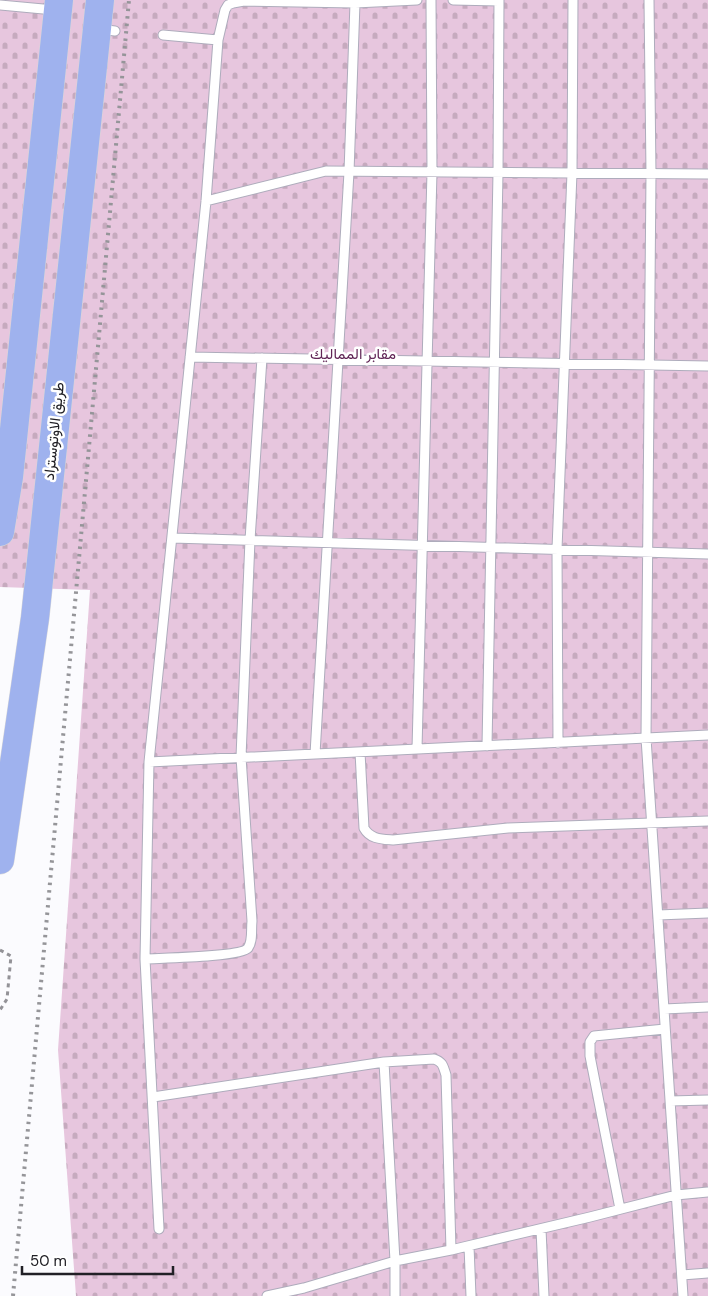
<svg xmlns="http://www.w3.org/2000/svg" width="708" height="1296" font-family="'DM Sans',Vazirmatn,sans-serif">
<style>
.cemetery{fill:url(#cemetery-stones)}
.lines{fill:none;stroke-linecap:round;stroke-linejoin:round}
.service-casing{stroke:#aeacbc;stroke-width:11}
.trunk-casing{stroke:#d7d7d8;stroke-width:29}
.path{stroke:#939297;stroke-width:3;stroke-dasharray:4 4;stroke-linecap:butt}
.service{stroke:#fff;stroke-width:9}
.trunk{stroke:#9fb2ee;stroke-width:28}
.rail{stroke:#959599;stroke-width:4;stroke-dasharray:2.5 5;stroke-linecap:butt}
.labels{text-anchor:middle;stroke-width:5;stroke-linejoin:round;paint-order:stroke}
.park-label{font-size:15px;fill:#612556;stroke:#fff}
.street-label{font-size:15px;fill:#212026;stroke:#fff}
</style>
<defs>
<pattern id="cemetery-stones" width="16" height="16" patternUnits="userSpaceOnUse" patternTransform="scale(1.25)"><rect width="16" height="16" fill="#e7c6de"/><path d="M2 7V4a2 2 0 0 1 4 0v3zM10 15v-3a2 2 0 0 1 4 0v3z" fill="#c6aabe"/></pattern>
</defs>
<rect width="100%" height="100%" fill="#fbfbfe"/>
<!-- cemetery -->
<path class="cemetery" d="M 0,0 L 708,0 L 708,1296 L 76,1296 L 58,1050 L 90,590 L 0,587 Z"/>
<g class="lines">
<!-- service casing -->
<g class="service-casing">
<path id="service" d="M 453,0 L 499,1
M 649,0 L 651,174 L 646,738 L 683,1296
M 0,5 L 54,10
M 99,29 L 115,31
M 163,35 L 218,40
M 206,201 L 326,171 L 708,174
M 190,357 L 708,366
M 172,538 L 708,554
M 558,743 L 557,549 L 572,173 L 573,0
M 487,746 L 498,173 L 499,0
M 417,749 L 432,172 L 431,0
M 360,752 L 364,828 C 370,839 381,839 393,840 L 508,828 L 708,821
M 315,754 L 349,172 L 355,3 L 417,0
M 149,762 L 708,735
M 658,915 L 708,913
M 145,959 C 160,958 241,957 248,948 C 253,941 251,930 252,921 L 241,757 L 250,540 L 262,358
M 664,1009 L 708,1007
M 384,1062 L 395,1261 L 395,1296
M 153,1097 L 384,1062 L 434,1059 C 443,1062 443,1066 446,1075 L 451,1250
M 670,1101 L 708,1100
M 620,1209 L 590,1056 L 590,1042 L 594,1036 L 665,1029
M 159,1229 L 145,959 L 149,762 L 206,201 L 218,40 L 225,10 L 228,5 L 233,3 L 244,1 L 355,3 L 355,0
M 541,1229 L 544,1296
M 469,1246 L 471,1296
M 682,1275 L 708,1273
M 267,1296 L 304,1288 L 395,1261 L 451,1250 L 590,1217 L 676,1195 L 708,1192"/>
</g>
<!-- trunk casing -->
<g class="trunk-casing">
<path id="trunk" d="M 0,532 L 9,477 L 59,0
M 0,860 L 35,618 L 100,0"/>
</g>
<!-- path -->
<path class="path" d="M 0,950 L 11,956 L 7,999 L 0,1010"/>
<!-- service -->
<use href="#service" class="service"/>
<!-- trunk -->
<use href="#trunk" class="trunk"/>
<!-- rail -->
<path class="rail" d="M 13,1296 L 129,0"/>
</g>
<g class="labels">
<!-- park labels -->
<g class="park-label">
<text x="353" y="359">مقابر المماليك</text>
</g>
<!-- street labels -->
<g class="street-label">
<text transform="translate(54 431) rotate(-84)" y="5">طريق الاوتوستراد</text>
</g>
</g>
<!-- scale -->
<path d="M22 1266v8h151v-8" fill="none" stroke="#212026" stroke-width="2.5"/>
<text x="30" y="1266" font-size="15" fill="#212026" stroke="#ffffff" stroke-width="4" paint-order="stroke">50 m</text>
</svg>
